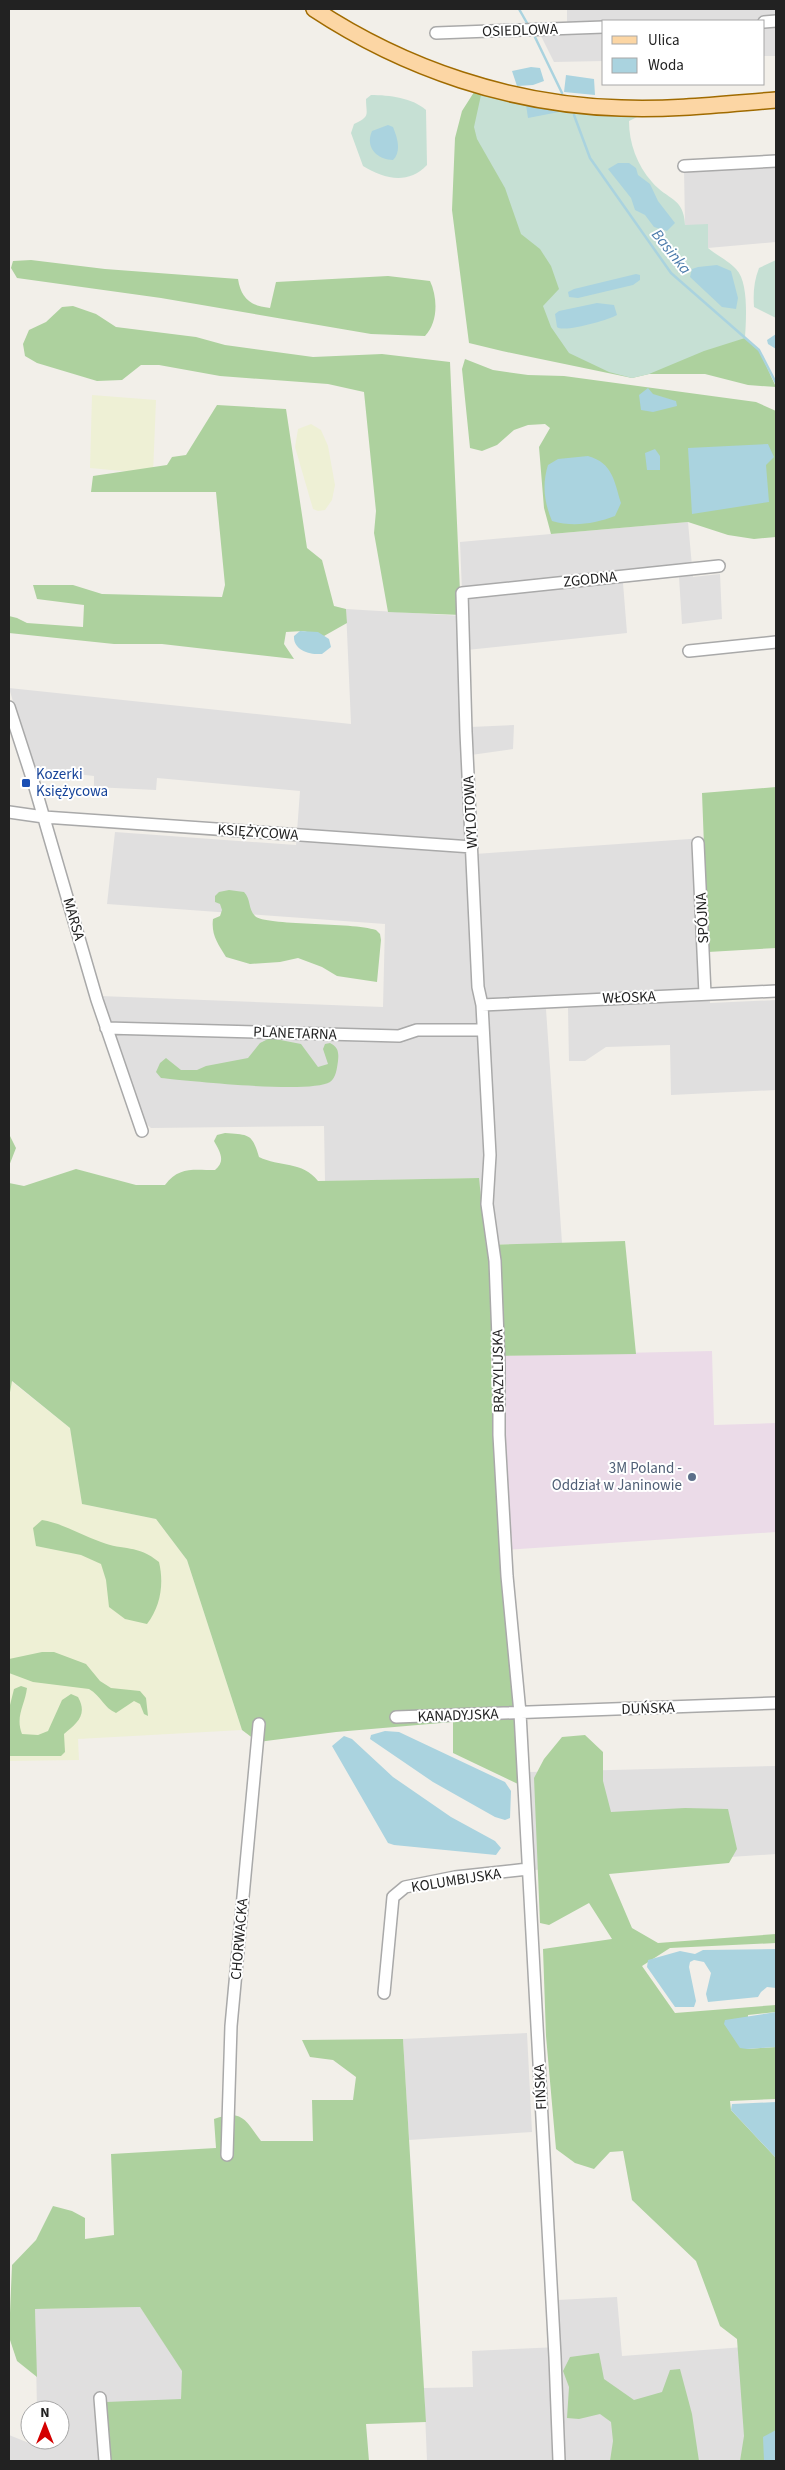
<svg xmlns="http://www.w3.org/2000/svg" width="785" height="2470" font-family="'Source Sans 3',sans-serif">
<style>
.residential{fill:#e0dfdf}
.industrial{fill:#ebdbe8}
.farmland{fill:#eef0d5}
.forest{fill:#add19e}
.wetland{fill:#c6e0d4}
.water{fill:#aad3df}
.lines{fill:none;stroke-linecap:round;stroke-linejoin:round}
.stream{stroke:#aad3df;stroke-width:2.5}
.minor-casing{stroke:#a9a9a9;stroke-width:14}
.major-casing{stroke:#a06b00;stroke-width:18}
.minor{stroke:#fff;stroke-width:11}
.major{stroke:#fcd6a4;stroke-width:15}
.transit-dot{fill:#1a4fb4;stroke:#fff;stroke-width:2}
.service-dot{fill:#5c6f8a;stroke:#fff;stroke-width:2}
.labels{text-anchor:middle;stroke-width:4;stroke-linejoin:round;paint-order:stroke}
.street-label{font-size:15px;fill:#222;stroke:#fff}
.transit-label{font-size:15px;fill:#164399;stroke:#fff;text-anchor:start}
.service-label{font-size:15px;fill:#4e5e75;stroke:#fff;text-anchor:end}
.water-label{font-size:16px;font-style:italic;fill:#4a7aab;stroke:#fff}
</style>
<rect width="100%" height="100%" fill="#f2efe9"/>
<!-- residential -->
<path class="residential" d="M 567,9 L 776,9 L 776,56 L 764,56 L 764,21 L 604,21 L 604,61 L 554,62 L 540,34 L 567,33 Z
M 776,164 L 776,242 L 708,248 L 685,225 L 684,169 Z
M 688,522 L 693,577 L 720,574 L 722,619 L 682,624 L 679,577 L 623,583 L 627,633 L 467,650 L 470,727 L 514,725 L 513,749 L 471,755 L 475,854 L 704,838 L 710,1003 L 776,1000 L 776,1090 L 671,1095 L 670,1045 L 606,1047 L 585,1061 L 569,1061 L 568,1008 L 546,1009 L 562,1243 L 486,1245 L 478,1178 L 325,1181 L 324,1126 L 151,1128 L 143,1121 L 100,996 L 383,1007 L 385,924 L 107,904 L 115,832 L 296,845 L 300,791 L 157,778 L 156,790 L 94,787 L 94,776 L 33,769 L 9,688 L 351,724 L 346,609 L 463,616 L 460,542 Z
M 776,1766 L 776,1854 L 534,1870 L 529,1772 Z
M 527,2033 L 532,2132 L 409,2140 L 403,2039 Z
M 617,2297 L 622,2356 L 758,2346 L 776,2461 L 427,2461 L 424,2388 L 473,2387 L 472,2351 L 559,2347 L 557,2300 Z
M 140,2307 L 183,2371 L 181,2399 L 110,2461 L 9,2461 L 9,2435 L 29,2443 L 38,2443 L 38,2440 L 60,2440 L 60,2410 L 37,2410 L 35,2309 Z"/>
<!-- industrial -->
<path class="industrial" d="M 712,1351 L 714,1425 L 776,1423 L 776,1532 L 503,1550 L 491,1356 Z"/>
<!-- farmland -->
<path class="farmland" d="M 92,395 L 156,400 L 153,474 L 90,468 Z
M 311,424 L 321,430 L 328,446 L 335,485 L 332,500 L 325,510 L 318,511 L 313,509 L 295,447 L 298,429 Z
M 11,1381 L 70,1428 L 82,1504 L 156,1519 L 187,1560 L 242,1730 L 78,1739 L 79,1760 L 9,1761 L 9,1398 Z"/>
<!-- forest -->
<path class="forest" d="M 476,89 L 569,107 L 671,273 L 759,350 L 776,387 L 748,385 L 705,374 L 649,374 L 632,378 L 502,351 L 469,343 L 452,210 L 455,138 L 462,111 Z
M 31,260 L 105,269 L 238,279 C 241,298 250,306 270,308 L 276,282 L 388,276 L 430,281 C 438,298 438,323 425,336 L 371,334 L 161,298 L 17,278 L 11,268 L 13,261 Z
M 73,306 L 96,314 L 116,327 L 196,337 L 225,345 L 313,357 L 382,354 L 450,362 L 461,615 L 388,612 L 374,533 L 376,511 L 364,392 L 328,384 L 220,376 L 159,365 L 141,365 L 122,380 L 97,381 L 37,363 L 25,356 L 23,344 L 29,330 L 46,322 L 62,307 Z
M 465,359 L 493,370 L 528,375 L 564,376 L 756,402 L 776,411 L 776,537 L 754,539 L 728,535 L 688,522 L 551,534 L 544,508 L 539,447 L 550,428 L 545,424 L 528,425 L 514,430 L 497,445 L 482,451 L 470,448 L 462,369 Z
M 217,405 L 286,409 L 307,548 L 322,560 L 334,606 L 346,609 L 347,623 L 324,636 L 303,631 L 286,632 L 284,644 L 294,659 L 162,644 L 114,644 L 9,633 L 9,616 L 17,618 L 27,623 L 83,627 L 84,605 L 37,599 L 33,585 L 73,585 L 102,594 L 222,597 L 225,585 L 216,492 L 91,492 L 93,476 L 167,465 L 172,457 L 186,455 Z
M 776,787 L 776,948 L 708,952 L 702,793 Z
M 229,890 L 244,892 C 251,899 248,909 255,916 C 265,926 352,922 376,930 L 380,934 L 381,940 L 377,982 L 337,976 L 322,967 L 298,958 L 280,962 L 250,964 L 226,957 C 218,944 211,935 213,919 L 220,916 L 222,910 L 220,904 L 215,902 L 215,896 L 219,892 Z
M 270,1038 L 301,1044 L 318,1067 L 328,1064 L 323,1049 L 325,1044 L 330,1043 C 338,1047 339,1052 338,1061 C 337,1068 336,1078 330,1082 C 311,1094 190,1081 161,1078 L 156,1072 L 160,1063 L 166,1058 L 181,1070 L 197,1070 L 206,1066 L 248,1058 L 260,1043 Z
M 225,1133 C 249,1135 252,1133 259,1157 C 279,1167 303,1161 318,1181 L 479,1178 L 486,1245 L 625,1241 L 636,1354 L 491,1356 L 518,1784 L 453,1753 L 453,1722 L 336,1732 L 258,1742 L 242,1730 L 187,1560 L 156,1519 L 82,1504 L 70,1428 L 12,1381 L 9,1398 L 9,1183 L 24,1186 L 76,1169 L 136,1185 L 165,1185 C 179,1166 194,1170 215,1170 C 226,1161 220,1152 214,1141 L 217,1135 Z
M 9,1134 L 16,1148 L 9,1166 Z
M 42,1520 C 62,1523 81,1535 101,1542 C 124,1551 137,1544 159,1562 C 164,1583 161,1606 147,1624 L 125,1619 L 109,1607 L 106,1580 L 101,1564 L 81,1555 L 36,1546 L 33,1528 Z
M 42,1652 L 54,1652 L 86,1664 L 100,1681 L 111,1688 L 140,1691 L 146,1698 L 148,1716 L 144,1714 L 140,1704 L 134,1701 L 116,1713 C 104,1708 101,1696 89,1689 L 33,1682 L 9,1673 L 9,1659 Z
M 21,1686 L 27,1688 C 25,1705 15,1716 22,1734 L 38,1735 L 48,1731 L 62,1700 L 71,1694 L 78,1697 C 88,1715 77,1723 64,1734 L 65,1752 L 61,1756 L 9,1756 L 9,1709 L 14,1689 Z
M 585,1735 L 603,1752 L 603,1781 L 611,1812 L 685,1808 L 728,1809 L 737,1849 L 729,1863 L 609,1874 L 632,1928 L 658,1943 L 776,1934 L 776,1943 L 670,1948 L 642,1966 L 675,2013 L 776,2005 L 776,2012 L 748,2015 L 747,2049 L 776,2047 L 776,2099 L 730,2101 L 731,2110 L 776,2158 L 776,2461 L 740,2461 L 744,2436 L 737,2339 L 720,2326 L 696,2261 L 632,2200 L 623,2151 L 610,2152 L 594,2169 L 575,2163 L 556,2149 L 546,2036 L 543,1949 L 612,1939 L 589,1903 L 549,1925 L 540,1923 L 534,1778 L 544,1759 L 562,1737 Z
M 403,2039 L 426,2422 L 366,2424 L 369,2461 L 110,2461 L 106,2402 L 181,2399 L 182,2371 L 140,2307 L 35,2309 L 37,2377 L 17,2361 L 9,2337 L 12,2265 L 36,2240 L 53,2206 L 72,2211 L 85,2218 L 85,2239 L 114,2235 L 111,2154 L 216,2148 L 214,2119 C 243,2109 245,2120 261,2141 L 313,2141 L 312,2100 L 353,2100 L 356,2077 L 333,2060 L 310,2057 L 302,2040 Z
M 599,2353 L 604,2379 L 634,2400 L 662,2392 L 670,2370 L 680,2369 L 692,2414 L 699,2461 L 610,2461 L 613,2441 L 611,2422 L 600,2414 L 579,2419 L 567,2418 L 569,2387 L 563,2371 L 570,2357 Z"/>
<!-- wetland -->
<path class="wetland" d="M 491,92 L 641,115 L 629,121 C 629,143 637,165 652,182 C 667,200 684,197 685,225 L 708,224 L 708,248 C 716,255 729,261 736,269 C 749,282 746,320 745,338 L 704,351 L 649,374 L 632,378 L 609,372 L 569,353 L 551,327 L 543,306 L 559,289 L 551,266 L 540,249 L 521,234 L 505,188 L 477,139 L 474,127 L 481,95 Z
M 371,95 C 389,95 413,98 426,110 L 427,165 C 408,185 384,179 363,166 L 351,133 L 354,124 C 371,116 366,115 366,99 Z
M 776,260 L 776,318 L 754,307 C 753,293 754,281 759,268 Z"/>
<!-- water -->
<path class="water" d="M 531,67 L 540,68 L 544,81 L 533,85 L 517,86 L 512,71 Z
M 566,75 L 594,79 L 595,95 L 564,92 Z
M 525,98 L 557,105 L 559,112 L 528,118 Z
M 388,125 L 393,127 C 397,137 402,151 393,160 C 376,159 365,147 372,131 Z
M 618,163 L 629,163 L 636,168 L 638,175 L 650,184 L 658,201 L 675,223 L 667,231 L 654,227 L 645,215 L 635,210 L 631,198 L 608,169 Z
M 717,265 L 731,271 L 738,298 L 736,309 L 722,307 L 690,277 L 692,269 L 698,267 Z
M 636,274 L 640,275 L 640,280 L 633,285 L 578,298 L 569,297 L 568,292 L 574,289 Z
M 597,303 L 614,305 L 617,315 C 609,320 563,333 557,327 L 555,314 L 559,311 Z
M 776,334 L 776,349 L 768,344 L 767,340 Z
M 648,388 L 653,394 L 676,401 L 677,406 L 653,412 L 641,410 L 639,395 Z
M 768,444 L 774,457 L 766,465 L 769,502 L 692,514 L 688,448 Z
M 655,449 L 660,456 L 660,470 L 647,470 L 645,453 Z
M 588,456 C 613,463 614,481 621,503 L 615,516 C 594,524 573,527 552,521 C 544,502 542,484 548,465 L 558,459 Z
M 300,631 L 318,632 L 329,639 L 331,647 L 322,654 C 310,655 293,650 294,636 Z
M 385,1731 L 399,1732 L 505,1782 L 511,1791 L 510,1818 L 505,1820 L 495,1817 L 433,1782 L 370,1739 L 371,1735 Z
M 344,1736 L 352,1739 L 393,1777 L 451,1817 L 495,1841 L 501,1848 L 496,1855 L 394,1845 L 388,1843 L 332,1746 Z
M 776,1949 L 776,1988 L 767,1987 L 761,1992 L 758,1997 L 708,2002 L 706,1994 L 711,1973 L 704,1962 L 694,1960 L 690,1962 L 689,1967 L 696,2001 L 694,2007 L 675,2007 L 647,1967 L 648,1960 L 680,1951 L 695,1954 L 703,1950 Z
M 776,2012 L 776,2047 L 747,2049 L 740,2048 L 724,2024 L 725,2020 Z
M 776,2102 L 776,2158 L 731,2110 L 732,2104 Z
M 776,2430 L 776,2461 L 764,2461 L 763,2437 Z"/>
<g class="lines">
<!-- stream -->
<path class="stream" d="M 519,9 L 527,23
M 533,33 L 562,93
M 574,115 L 590,158 L 671,273 L 759,350 L 776,383"/>
<!-- minor casing -->
<g class="minor-casing">
<path id="minor" d="M 764,22 L 776,21
M 436,33 L 604,27
M 684,166 L 776,161
M 689,651 L 776,642
M 9,707 L 34,784 L 97,1000 L 142,1131
M 9,812 L 44,817 L 472,847
M 698,843 L 705,994
M 482,1005 L 776,991
M 106,1028 L 399,1036 L 417,1030 L 483,1030
M 396,1717 L 776,1703
M 384,1993 L 393,1897 L 405,1887 L 455,1877 L 528,1869
M 227,2155 L 231,2026 L 259,1724
M 100,2398 L 105,2461
M 559,2461 L 555,2357 L 520,1713 L 507,1576 L 499,1435 L 499,1364 L 495,1261 L 487,1204 L 490,1155 L 482,1005 L 478,987 L 466,732 L 462,593 L 719,566"/>
</g>
<!-- major casing -->
<g class="major-casing">
<path id="major" d="M 314,9 C 405,69 512,105 621,108 C 673,110 725,104 776,100"/>
</g>
<!-- minor -->
<use href="#minor" class="minor"/>
<!-- major -->
<use href="#major" class="major"/>
</g>
<!-- markers -->
<rect class="transit-dot" x="21" y="778" width="10" height="10" rx="2.5"/>
<circle class="service-dot" cx="692" cy="1477" r="5"/>
<g class="labels">
<!-- street labels -->
<g class="street-label">
<text transform="translate(520 30) rotate(-2)" y="5">OSIEDLOWA</text>
<text transform="translate(590 579) rotate(-6)" y="5">ZGODNA</text>
<text transform="translate(470 812) rotate(-93)" y="5">WYLOTOWA</text>
<text transform="translate(258 832) rotate(4)" y="5">KSIĘŻYCOWA</text>
<text transform="translate(702 918) rotate(-93)" y="5">SPÓJNA</text>
<text transform="translate(74 919) rotate(74)" y="5">MARSA</text>
<text transform="translate(629 997) rotate(-2)" y="5">WŁOSKA</text>
<text transform="translate(295 1033) rotate(2)" y="5">PLANETARNA</text>
<text transform="translate(498 1371) rotate(-91)" y="5">BRAZYLIJSKA</text>
<text transform="translate(648 1708) rotate(-2)" y="5">DUŃSKA</text>
<text transform="translate(458 1715) rotate(-2)" y="5">KANADYJSKA</text>
<text transform="translate(456 1880) rotate(-9)" y="5">KOLUMBIJSKA</text>
<text transform="translate(239 1939) rotate(-85)" y="5">CHORWACKA</text>
<text transform="translate(540 2087) rotate(-93)" y="5">FIŃSKA</text>
</g>
<!-- transit labels -->
<g class="transit-label">
<text x="36" y="779">Kozerki<tspan x="36" dy="17">Księżycowa</tspan></text>
</g>
<!-- service labels -->
<g class="service-label">
<text x="682" y="1473">3M Poland -<tspan x="682" dy="17">Oddział w Janinowie</tspan></text>
</g>
<!-- water labels -->
<g class="water-label">
<text transform="translate(672 251) rotate(51)" y="6">Basinka</text>
</g>
</g>
<!-- border -->
<rect width="785" height="2470" fill="none" stroke="#222222" stroke-width="20"/>
<!-- legend -->
<rect x="602" y="20" width="162" height="65" fill="#ffffff" stroke="#a7a7a7"/>
<rect x="612" y="36" width="25" height="8" fill="#fcd6a4" stroke="#a7a7a7"/>
<text x="648" y="45" font-size="15" fill="#222222">Ulica</text>
<rect x="612" y="58" width="25" height="15" fill="#aad3df" stroke="#a7a7a7"/>
<text x="648" y="70" font-size="15" fill="#222222">Woda</text>
<!-- north arrow -->
<g transform="translate(45 2425)"><circle r="24" fill="#ffffff" stroke="#a7a7a7"/>
<path d="M0-4L9 19L0 12L-9 19Z" fill="#d40000"/>
<text y="-8" font-size="14" font-weight="bold" text-anchor="middle" fill="#222222">N</text>
</g>
</svg>
